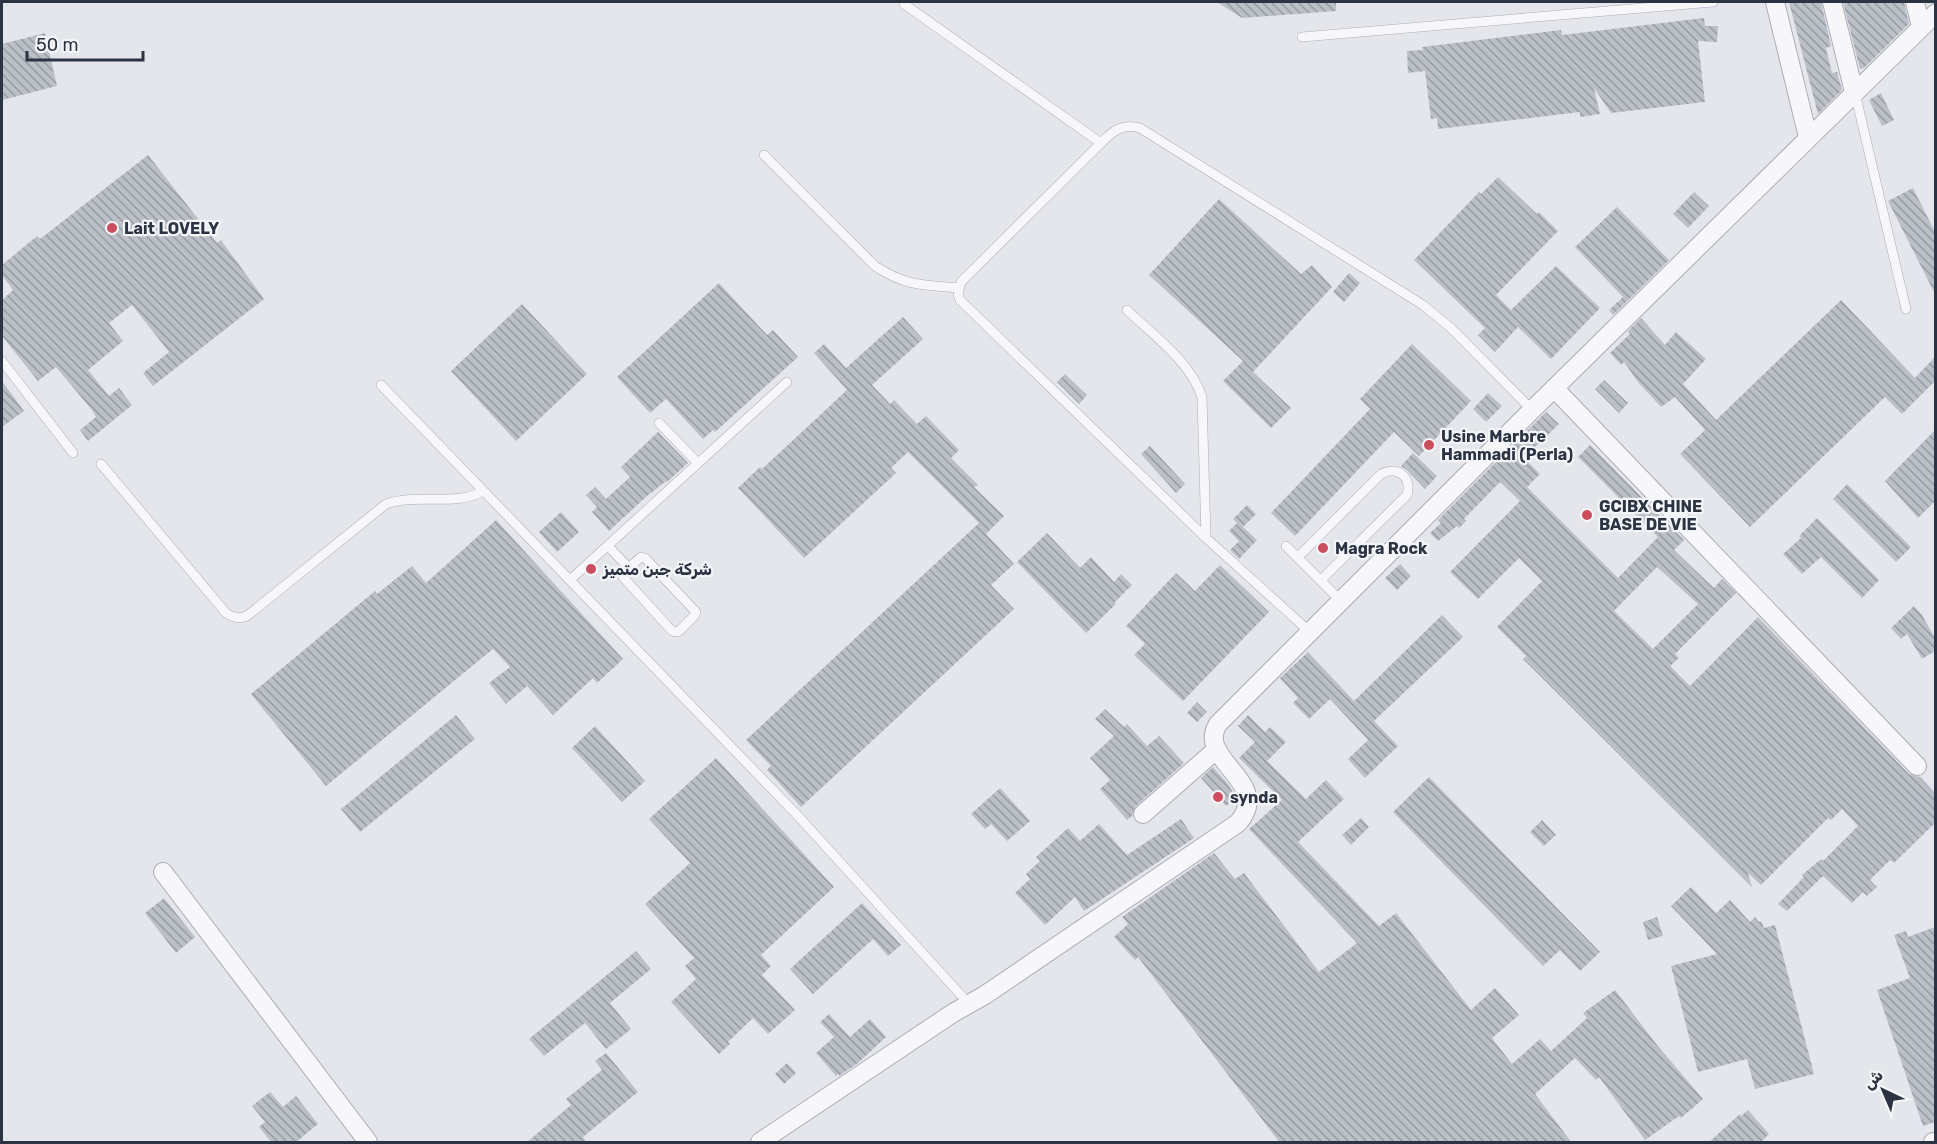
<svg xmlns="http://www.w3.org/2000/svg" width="1937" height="1144" font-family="Rubik,Vazirmatn,sans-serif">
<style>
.building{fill:url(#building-back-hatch);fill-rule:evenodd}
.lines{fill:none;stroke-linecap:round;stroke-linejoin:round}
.lane-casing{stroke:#a9adb5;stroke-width:10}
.street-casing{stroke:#a9adb5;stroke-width:20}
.lane{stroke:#f7f7fa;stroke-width:9}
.street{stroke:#f7f7fa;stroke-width:18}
.poi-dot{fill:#cc4d5d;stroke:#f4f5f8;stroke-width:2}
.labels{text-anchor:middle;stroke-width:4.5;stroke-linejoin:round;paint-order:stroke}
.poi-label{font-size:16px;font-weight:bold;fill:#2c3443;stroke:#f4f5f8;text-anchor:start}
</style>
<defs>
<pattern id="building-back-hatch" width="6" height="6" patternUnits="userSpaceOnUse" patternTransform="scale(1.5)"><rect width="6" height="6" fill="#bbc0c8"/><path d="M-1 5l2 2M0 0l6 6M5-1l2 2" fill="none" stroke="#989da4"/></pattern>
</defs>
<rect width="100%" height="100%" fill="#e4e6eb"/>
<!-- building -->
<path class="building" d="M 1217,2 L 1336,2 L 1336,11 L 1242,18 Z
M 1789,2 L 1821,2 L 1831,46 L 1826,48 L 1832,73 L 1837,72 L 1842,90 L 1818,114 Z
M 1843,2 L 1904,2 L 1909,24 L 1864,68 L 1860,69 Z
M 1704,18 L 1705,26 L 1718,26 L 1717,42 L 1698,41 L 1705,102 L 1611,113 L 1594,88 L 1600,114 L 1580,117 L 1580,112 L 1438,129 L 1437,118 L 1431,119 L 1425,71 L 1408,73 L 1407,51 L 1423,50 L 1422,47 L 1561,30 L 1562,35 Z
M 45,33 L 57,86 L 2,100 L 2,44 Z
M 1881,93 L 1894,120 L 1882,126 L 1869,100 Z
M 148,155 L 217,243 L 221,240 L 264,299 L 153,386 L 143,373 L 169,352 L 132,305 L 109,323 L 123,341 L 88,370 L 109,396 L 119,388 L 132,405 L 88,441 L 80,430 L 96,417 L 92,410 L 56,367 L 38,381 L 2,336 L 2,300 L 13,290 L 2,275 L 2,265 L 37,236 L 40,239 Z
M 1498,177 L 1537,214 L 1539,212 L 1558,231 L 1496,295 L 1511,310 L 1556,266 L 1600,308 L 1551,359 L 1518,327 L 1495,352 L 1478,335 L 1485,328 L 1414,260 L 1479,192 L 1481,194 Z
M 1913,188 L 1935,232 L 1935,294 L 1888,201 Z
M 1694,192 L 1709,206 L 1688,228 L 1673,214 Z
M 1219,199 L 1301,274 L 1312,265 L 1332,287 L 1253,372 L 1291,408 L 1271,428 L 1223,381 L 1243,361 L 1149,275 Z
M 1617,207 L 1669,260 L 1613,315 L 1609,310 L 1623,297 L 1575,247 Z
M 1349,273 L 1360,283 L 1344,302 L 1333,292 Z
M 719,283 L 767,335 L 773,330 L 798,357 L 715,432 L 713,430 L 703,439 L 666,399 L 650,413 L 617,377 Z
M 1841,300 L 1915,378 L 1935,357 L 1935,381 L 1902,414 L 1885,397 L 1750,527 L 1680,454 L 1705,430 L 1675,397 L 1661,407 L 1638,382 L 1624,362 L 1621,365 L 1610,353 L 1630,334 L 1628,331 L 1641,318 L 1665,345 L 1676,332 L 1706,359 L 1683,384 L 1716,420 Z
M 522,304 L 587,374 L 516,441 L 451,371 Z
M 903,317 L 923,339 L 872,385 L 890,404 L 894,400 L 917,424 L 926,416 L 959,450 L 951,458 L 978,485 L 974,487 L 1004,516 L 986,534 L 1014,564 L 991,585 L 1014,609 L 801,807 L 767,770 L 771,766 L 746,740 L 979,523 L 908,452 L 891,468 L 896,473 L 804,558 L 738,488 L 760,467 L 762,469 L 847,390 L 814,353 L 824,344 L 846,368 Z
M 1412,344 L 1471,401 L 1419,456 L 1394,432 L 1295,536 L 1271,513 L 1370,409 L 1360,399 Z
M 1065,374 L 1087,395 L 1079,404 L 1057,382 Z
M 1604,380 L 1628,403 L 1619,413 L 1595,389 Z
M 2,381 L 24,411 L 2,427 Z
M 1488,393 L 1502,406 L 1486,422 L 1473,409 Z
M 1546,412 L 1559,424 L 1524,458 L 1540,474 L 1527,487 L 1618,578 L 1658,537 L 1578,457 L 1590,445 L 1684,540 L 1674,550 L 1714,588 L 1722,579 L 1736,593 L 1675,654 L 1679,658 L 1670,666 L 1690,686 L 1758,617 L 1909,774 L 1920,777 L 1935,793 L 1935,823 L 1894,863 L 1890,860 L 1870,880 L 1877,887 L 1867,896 L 1863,892 L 1852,903 L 1823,876 L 1787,911 L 1778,904 L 1804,877 L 1802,875 L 1821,859 L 1823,861 L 1858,826 L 1842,809 L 1831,820 L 1828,818 L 1761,885 L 1748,873 L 1752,887 L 1523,659 L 1526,656 L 1497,627 L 1542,581 L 1519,558 L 1478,599 L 1450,572 L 1520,501 L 1500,482 L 1464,519 L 1466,521 L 1459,528 L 1457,526 L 1438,541 L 1430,533 L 1441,523 L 1438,520 ZM 1657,567 L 1698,604 L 1653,649 L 1614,611 Z
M 1935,430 L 1935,501 L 1918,518 L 1885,481 Z
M 658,432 L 688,463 L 667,482 L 666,481 L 647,496 L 609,531 L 592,512 L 597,507 L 586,495 L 595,487 L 606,499 L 630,477 L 621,467 Z
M 1150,446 L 1185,484 L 1176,493 L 1141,454 Z
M 1413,453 L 1437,476 L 1425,489 L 1407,470 L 1401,466 Z
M 1847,484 L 1911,547 L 1896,562 L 1833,499 Z
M 1247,505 L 1256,514 L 1243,527 L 1257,540 L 1239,559 L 1230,550 L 1239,541 L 1229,531 L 1237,523 L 1233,519 Z
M 561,512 L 579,532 L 557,552 L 539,532 Z
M 1817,518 L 1879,580 L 1862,598 L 1821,557 L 1802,574 L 1783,554 L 1801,538 L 1799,536 Z
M 496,520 L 623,659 L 597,683 L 593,678 L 553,715 L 527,686 L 506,704 L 489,683 L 510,667 L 493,649 L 326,786 L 251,694 L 375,591 L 377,594 L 412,566 L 426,583 Z
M 1047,533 L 1080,568 L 1091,557 L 1114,582 L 1121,574 L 1132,585 L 1114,603 L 1116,604 L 1086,633 L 1017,562 Z
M 1400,564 L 1411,576 L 1397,590 L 1385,578 Z
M 1220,565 L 1269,612 L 1183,701 L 1134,655 L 1145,644 L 1126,626 L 1176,573 L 1195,591 Z
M 1914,606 L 1922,615 L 1935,638 L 1935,651 L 1922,659 L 1907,634 L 1901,639 L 1891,628 Z
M 1442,615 L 1463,637 L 1374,721 L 1398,746 L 1365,778 L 1348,759 L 1368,740 L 1330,699 L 1309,719 L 1293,703 L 1298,698 L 1280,678 L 1308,652 L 1354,701 Z
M 1197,702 L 1207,712 L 1197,722 L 1187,713 Z
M 1105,709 L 1124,727 L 1127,724 L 1147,746 L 1159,736 L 1184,763 L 1136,806 L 1132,816 L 1127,820 L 1100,789 L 1110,780 L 1090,758 L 1114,736 L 1095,719 Z
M 456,715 L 475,739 L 360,832 L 341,809 Z
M 1248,715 L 1265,732 L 1270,727 L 1286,742 L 1267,761 L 1306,799 L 1326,780 L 1344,799 L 1298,842 L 1379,926 L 1396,913 L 1471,1010 L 1495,988 L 1519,1015 L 1492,1038 L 1512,1064 L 1540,1039 L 1551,1051 L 1587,1018 L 1583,1013 L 1615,990 L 1657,1045 L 1703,1099 L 1681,1118 L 1679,1116 L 1645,1140 L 1599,1077 L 1596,1080 L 1575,1058 L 1535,1094 L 1572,1143 L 1280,1143 L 1138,957 L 1135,960 L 1114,937 L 1128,924 L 1122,917 L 1214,853 L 1235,879 L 1244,873 L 1319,972 L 1357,943 L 1249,829 L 1282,800 L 1239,758 L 1255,742 L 1238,726 Z
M 595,726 L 645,781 L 622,802 L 572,748 Z
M 716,758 L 834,887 L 761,955 L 771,966 L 762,975 L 795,1010 L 768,1034 L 753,1018 L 728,1042 L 730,1044 L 719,1054 L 671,1002 L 696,979 L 685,966 L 694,958 L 645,904 L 690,863 L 649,819 Z
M 1213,767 L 1228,784 L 1236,798 L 1226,806 L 1201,778 Z
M 1429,777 L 1600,952 L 1580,971 L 1560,950 L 1543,966 L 1393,812 Z
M 1000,788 L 1030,821 L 1007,841 L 991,824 L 985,829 L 971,814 Z
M 1361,818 L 1369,827 L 1351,845 L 1342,835 Z
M 1181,819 L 1194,838 L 1084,911 L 1075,897 L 1045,925 L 1015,893 L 1030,879 L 1026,874 L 1040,861 L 1036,857 L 1068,828 L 1080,841 L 1099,824 L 1127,855 Z
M 1542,820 L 1556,835 L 1544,846 L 1530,832 Z
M 1691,887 L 1716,913 L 1730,900 L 1750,922 L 1755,917 L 1759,922 L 1761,921 L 1764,928 L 1775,925 L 1814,1074 L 1755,1089 L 1747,1059 L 1698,1072 L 1671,966 L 1717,954 L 1671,906 Z
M 164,898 L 195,937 L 176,953 L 145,913 Z
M 862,903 L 901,945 L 888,956 L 873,939 L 813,994 L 790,969 Z
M 1657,917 L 1663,936 L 1648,940 L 1643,922 Z
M 1935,927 L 1935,1122 L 1923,1126 L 1877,990 L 1910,978 L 1894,935 L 1906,931 L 1908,937 Z
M 636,951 L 651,969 L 610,1003 L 631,1029 L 606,1049 L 585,1023 L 544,1056 L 529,1039 Z
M 829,1014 L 850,1037 L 870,1019 L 886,1037 L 858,1063 L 839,1076 L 838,1074 L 836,1076 L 816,1053 L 834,1037 L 820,1022 Z
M 606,1053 L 638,1092 L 583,1137 L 587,1143 L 526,1143 L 571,1105 L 566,1099 L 602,1070 L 595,1061 Z
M 787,1063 L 796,1073 L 784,1084 L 775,1074 Z
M 270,1092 L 283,1107 L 296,1096 L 318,1124 L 295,1143 L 272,1143 L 259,1127 L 265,1122 L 252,1106 Z
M 1748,1110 L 1769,1134 L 1760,1143 L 1708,1143 L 1740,1114 L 1741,1116 Z"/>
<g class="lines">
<!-- lane casing -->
<g class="lane-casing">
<path id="lane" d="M 904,4 L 1101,143
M 1302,37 L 1713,2
M 1855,93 L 1906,309
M 764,155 L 875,266 C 905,286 924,285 959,288
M 1127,310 C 1154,336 1190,361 1202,397 L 1206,538
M 2,361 L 73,453
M 381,385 L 799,817 L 969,1004
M 659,423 L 698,463
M 101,464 L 226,613 C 234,618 239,619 247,616 L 386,504 C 417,493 455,507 483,491
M 608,546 L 628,567
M 1286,546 L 1341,601
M 641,557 L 645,558 L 696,612 L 695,615 L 678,632 L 672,631 L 623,577 L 624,572 Z
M 1298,557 L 1381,474 C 1398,465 1412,477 1407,495 L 1321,580
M 570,580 L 787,382
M 1310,632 L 1206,538 L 960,300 L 958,294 L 961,282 L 1101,143 C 1113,131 1122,123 1140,128 L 1423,305 L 1451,328 L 1532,410"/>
</g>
<!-- street casing -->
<g class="street-casing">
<path id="street" d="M 1775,2 L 1808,137
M 1832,2 L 1854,92
M 1915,2 L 1921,27
M 1554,388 L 1917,766
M 1143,814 L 1217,749
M 163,872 L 368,1142
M 760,1142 L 953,1013 L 985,995 L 1238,823 C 1274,782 1195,760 1218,724 L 1532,410 L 1936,13
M 1933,1142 L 1936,1142"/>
</g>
<!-- lane -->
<use href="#lane" class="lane"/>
<!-- street -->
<use href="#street" class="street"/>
</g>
<!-- markers -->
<g class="poi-dot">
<circle cx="112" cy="228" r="6"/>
<circle cx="1429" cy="445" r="6"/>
<circle cx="1587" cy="515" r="6"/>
<circle cx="1323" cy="548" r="6"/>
<circle cx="591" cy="569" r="6"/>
<circle cx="1218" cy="797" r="6"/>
</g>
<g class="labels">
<!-- poi labels -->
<g class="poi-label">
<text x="124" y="234">Lait LOVELY</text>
<text x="1441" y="442">Usine Marbre<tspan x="1441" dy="18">Hammadi (Perla)</tspan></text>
<text x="1599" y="512">GCIBX CHINE<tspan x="1599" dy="18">BASE DE VIE</tspan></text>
<text x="1335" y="554">Magra Rock</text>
<text x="603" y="575">شركة جبن متميز</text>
<text x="1230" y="803">synda</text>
</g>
</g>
<!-- border -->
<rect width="1937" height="1144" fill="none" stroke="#2c3443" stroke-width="6"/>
<!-- north arrow -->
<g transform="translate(1883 1090) rotate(316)" stroke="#f4f5f8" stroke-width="4.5" paint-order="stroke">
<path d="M0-4.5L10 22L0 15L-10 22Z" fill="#2c3443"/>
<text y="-9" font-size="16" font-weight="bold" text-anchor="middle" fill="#2c3443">ش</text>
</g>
<!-- scale -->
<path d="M27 51v9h116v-9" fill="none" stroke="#2c3443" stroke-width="3"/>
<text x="36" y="51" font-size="18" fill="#2c3443" stroke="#f4f5f8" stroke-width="4.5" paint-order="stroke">50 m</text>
</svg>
